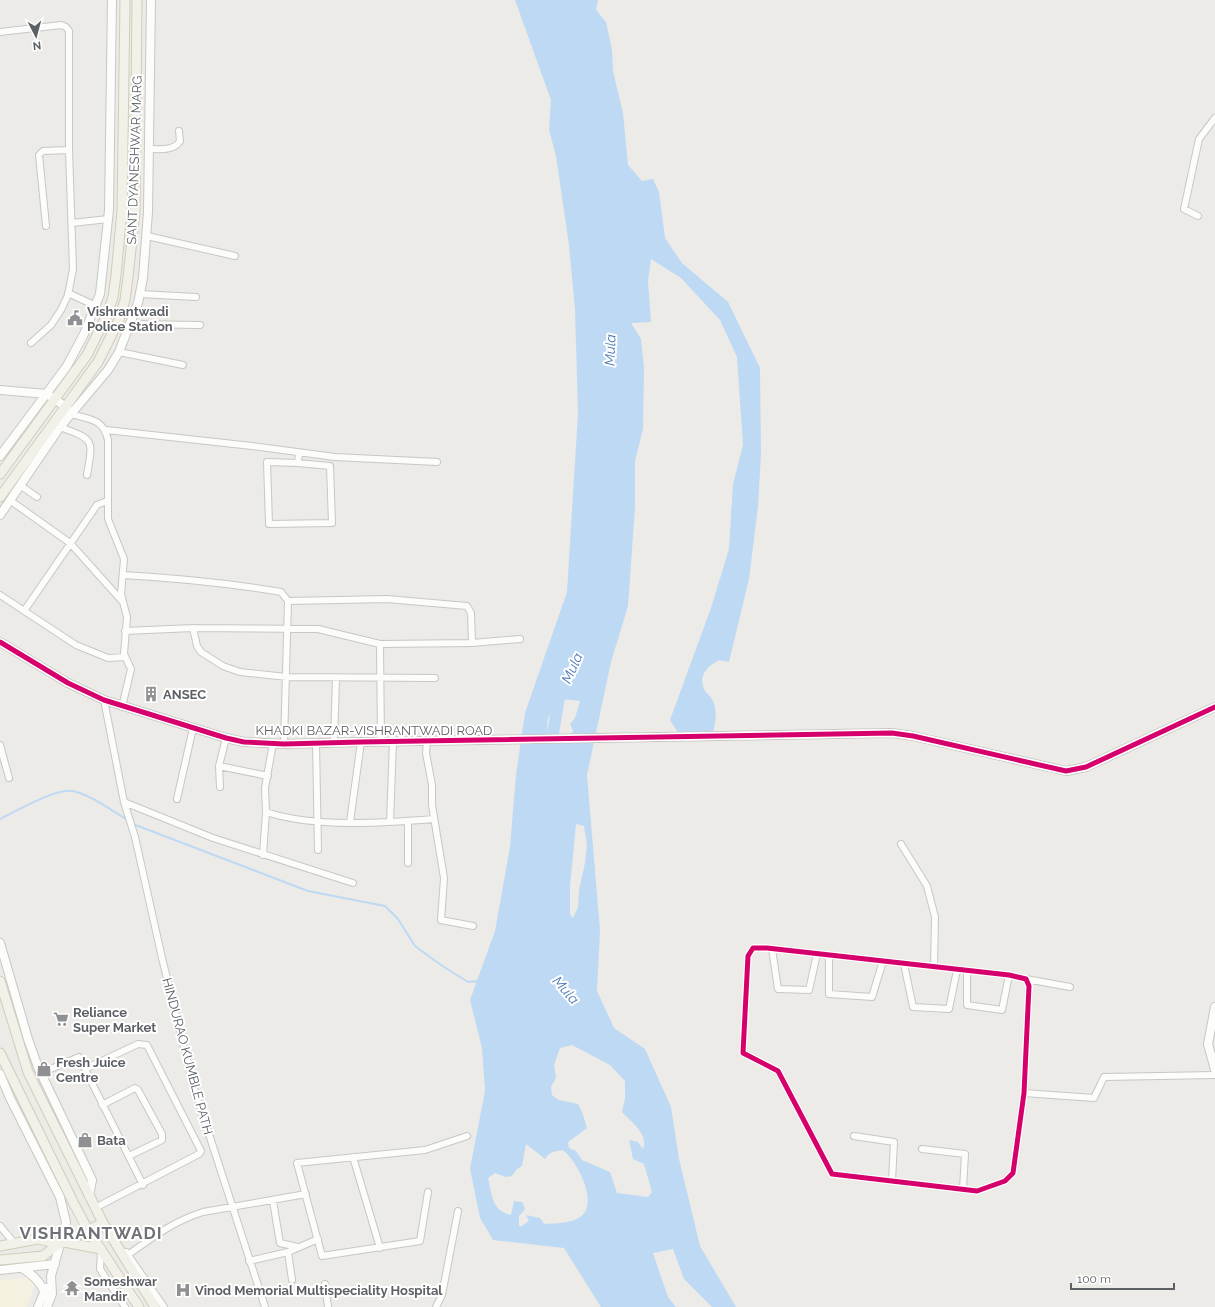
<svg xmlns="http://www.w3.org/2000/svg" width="1215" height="1307" font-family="Raleway,sans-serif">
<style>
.commercial{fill:#f4f1e1}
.water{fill:#bed9f3;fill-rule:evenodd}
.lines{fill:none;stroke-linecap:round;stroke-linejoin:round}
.stream{stroke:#bed9f3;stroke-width:2}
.river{stroke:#bed9f3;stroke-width:12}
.street-casing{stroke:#c8c7c8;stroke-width:8}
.secondary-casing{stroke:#c7c7c7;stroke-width:10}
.primary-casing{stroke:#d2ccb7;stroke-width:11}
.street{stroke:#fcfcfb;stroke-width:6}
.secondary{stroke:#fcfcfb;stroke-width:8}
.primary{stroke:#f2f1e9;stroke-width:9}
.cycleway-casing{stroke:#fff;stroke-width:8}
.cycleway{stroke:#d6006c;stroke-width:5}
.labels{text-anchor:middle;stroke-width:4;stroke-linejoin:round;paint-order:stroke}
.street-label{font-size:13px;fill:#5c5f64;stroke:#fff}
.poi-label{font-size:13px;font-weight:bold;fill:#5c5f64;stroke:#fff;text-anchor:start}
.water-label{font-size:14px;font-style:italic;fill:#4b77b2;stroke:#fff}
.district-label{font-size:17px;font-weight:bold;letter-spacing:1px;fill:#6e7176;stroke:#fff}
</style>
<rect width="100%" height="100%" fill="#ecebe7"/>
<!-- commercial -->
<path class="commercial" d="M 37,1277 L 27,1307 L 0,1307 L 0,1280 Z"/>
<!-- water -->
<path class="water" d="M 515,0 L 598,0 L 596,10 L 606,22 L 612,50 L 613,71 L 623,113 L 628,165 L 642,181 L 653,179 L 659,192 L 665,238 L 682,263 L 728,302 L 760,368 L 761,454 L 758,506 L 749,579 L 729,662 L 719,660 C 710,665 699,673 703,686 C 704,692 709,694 712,699 C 718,711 716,723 712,735 L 680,736 L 670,720 L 711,608 L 729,549 L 733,484 L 743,445 L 737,357 L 720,320 L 681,278 L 651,259 L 648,281 L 651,322 L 631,323 L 641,339 L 644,368 L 643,429 L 635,461 L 635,507 L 628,606 L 611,662 L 587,775 L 600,930 L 597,991 L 614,1028 L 645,1049 L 671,1107 L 679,1159 L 700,1246 L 736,1307 L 712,1307 L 684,1279 L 673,1249 L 653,1253 L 668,1297 L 676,1307 L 601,1307 L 564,1248 L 493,1240 L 480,1218 L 470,1169 L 485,1091 L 482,1048 L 470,1000 L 495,931 L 510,847 L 516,775 L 525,713 L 567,592 L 578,413 L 575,309 L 569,245 L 556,156 L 549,130 L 551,100 ZM 562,699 L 580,701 L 575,718 L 570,724 L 573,731 L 568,740 L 552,742 C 542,723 548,713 562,699 ZM 576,824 L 584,826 L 587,845 L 585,863 L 579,890 L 578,907 L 573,918 L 570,914 L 570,886 ZM 572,1045 L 610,1065 L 625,1081 L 625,1099 L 622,1112 C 631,1122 649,1134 643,1149 L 638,1142 L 629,1140 L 633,1159 L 644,1164 L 652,1192 L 648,1197 L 617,1193 L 610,1172 L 582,1160 L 576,1151 L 569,1148 L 568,1142 L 587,1128 L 582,1112 L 578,1104 L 559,1100 L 552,1095 L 551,1087 L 556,1078 L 554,1065 L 560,1048 ZM 526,1144 L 545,1159 C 549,1152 555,1151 563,1150 C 577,1161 600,1204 580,1217 C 570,1224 555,1223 544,1224 L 540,1218 L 526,1215 L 529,1221 L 522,1226 L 519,1226 L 519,1216 L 525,1209 L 522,1202 L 514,1201 L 511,1215 C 492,1211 492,1195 488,1178 L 495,1173 L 506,1177 L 512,1176 L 517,1169 L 522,1166 Z"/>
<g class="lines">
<!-- stream -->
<path class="stream" d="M 0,819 C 17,811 55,788 73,791 C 91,795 112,811 128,820
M 133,824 L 308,891 L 385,906 L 398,919 L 415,946 L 441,965 L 468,982 L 480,981"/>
<!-- river -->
<path class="river" d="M 550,751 L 559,698 L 563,689"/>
<!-- street casing -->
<g class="street-casing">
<path id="street" d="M 0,32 L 61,25 L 66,27 L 69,31 L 69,150 L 73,269 L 68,295 L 61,310 L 51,325 L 31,343
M 149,149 C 160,149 174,151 180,141 L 179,131
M 1198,216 L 1184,209 L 1199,139 L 1215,118
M 72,223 L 108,219
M 46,226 L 39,155 L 43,151 L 69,150
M 147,236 L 235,256
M 68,293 L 96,306
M 140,294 L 196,297
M 131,324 L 200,325
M 119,352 L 183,365
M 71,414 C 90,420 103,418 108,440 L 108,519 L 124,559 L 121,594 L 127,617 L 124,654 L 131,669 L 122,707
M 60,427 C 95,440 93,439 87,475
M 106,430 L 252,446 L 335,457 L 437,462
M 298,463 L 267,462 L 269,524 L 332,523 L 330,466 L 298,463 L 299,453
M 21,486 L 37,497
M 11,501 L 70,543 L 122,601
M 123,575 C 176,578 228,583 281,592 L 288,601 L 387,599 L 467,606 L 471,613 L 472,643
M 0,595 L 76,645 L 108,658 L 125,657
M 24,611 L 97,505 L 107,501
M 193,628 L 197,646 L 201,652 L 223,666 L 240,672 L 287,677 L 435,678
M 125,631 L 193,628 L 318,629 L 380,644 L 472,643 L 520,639
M 380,644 L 381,742
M 104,700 L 124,802 L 135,837 L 162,958 L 194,1088 L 265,1307
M 427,741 L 426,753 L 432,785 L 432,805 L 444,878 L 441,920 L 473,926
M 316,743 L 318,850
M 334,743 L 336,678
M 284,744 L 288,601
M 0,745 L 9,778
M 219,766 L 268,776
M 220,787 L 219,766 L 226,738
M 177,799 L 193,728
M 124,802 L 213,838 L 353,883
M 266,812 C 315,828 383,823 434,819
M 408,821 L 408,863
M 350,822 L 361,742
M 390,822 L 393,742
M 901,844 L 927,886 L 935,917 L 934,967
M 263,855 L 266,812 L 265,788 L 273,743
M 753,948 L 767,948 L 1009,975 L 1026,979 L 1029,986 L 1024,1093 L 1013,1173 L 1005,1181 L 977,1191 L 832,1174 L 778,1071 L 743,1053 L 748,956 Z
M 772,949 L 778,989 L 809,990 L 817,954
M 829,955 L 829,994 L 872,997 L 883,961
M 904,964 L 913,1007 L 949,1009 L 957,970
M 967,971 L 967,1005 L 1002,1010 L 1009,975
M 1026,979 L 1070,987
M 85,1069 L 138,1044 L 147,1045 L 201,1151 L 199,1154 L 95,1208
M 41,1073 L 79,1057 L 143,1185
M 1024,1093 L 1094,1098 L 1104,1077 L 1215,1075
M 102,1105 L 135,1088 L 138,1090 L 162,1134 L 162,1140 L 129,1156
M 854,1136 L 894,1142 L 892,1181
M 922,1149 L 965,1154 L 963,1189
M 353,1157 L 380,1248
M 428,1192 L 420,1241 L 322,1256 L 297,1163 L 425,1150 L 467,1136
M 273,1201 L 280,1243 L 298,1247
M 0,1226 L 15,1244
M 101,1250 L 100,1269 L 125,1307
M 126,1252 L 164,1307
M 288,1252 L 292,1280
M 129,1254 C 153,1237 174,1221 203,1212 L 306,1194
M 249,1261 L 288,1252 L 318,1239
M 325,1284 L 328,1307
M 436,1307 L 442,1295 L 458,1211"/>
</g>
<!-- secondary casing -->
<g class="secondary-casing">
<path id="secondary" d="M 0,390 L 47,394 L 66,407 L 69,411
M 0,456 L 67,366 L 84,334 L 100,294 L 109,210 L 112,0
M 0,515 L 60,427 L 108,370 L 119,352 L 138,303 L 143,278 L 148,212 L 151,0
M 0,642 L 68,683 L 104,700 L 226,738 L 244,742 L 284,744 L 361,742 L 892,733 L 913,736 L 1066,771 L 1086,767 L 1215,707
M 0,943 L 28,1039 L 38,1067 L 92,1180 L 89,1196
M 1215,1007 L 1208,1044 L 1215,1070
M 0,1074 L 10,1098 L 60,1197 L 66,1222 L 62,1243
M 22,1268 C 32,1274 39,1280 44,1291
M 0,1270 L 55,1264
M 38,1307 L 46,1288
M 47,1307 L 52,1294 L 51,1276 L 60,1244"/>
</g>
<!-- primary casing -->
<g class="primary-casing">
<path id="primary" d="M 0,474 L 87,355 L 107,315 L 113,297 L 116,275 L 122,211 L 125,0
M 0,497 L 98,362 L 119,320 L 125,300 L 128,277 L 135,212 L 137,0
M 0,981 L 28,1072 L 103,1223 L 155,1307
M 0,1053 L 73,1202 L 88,1230 L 139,1307
M 64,1242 L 101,1249
M 0,1246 L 38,1239 L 60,1244
M 0,1260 L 43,1256 L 57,1245 L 103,1223"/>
</g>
<!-- street -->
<use href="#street" class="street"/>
<!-- secondary -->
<use href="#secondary" class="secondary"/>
<!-- primary -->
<use href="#primary" class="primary"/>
<!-- cycleway casing -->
<g class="cycleway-casing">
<path id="cycleway" d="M 0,642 L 68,683 L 104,700 L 226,738 L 244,742 L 284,744 L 361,742 L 892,733 L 913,736 L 1066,771 L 1086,767 L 1215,707
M 753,948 L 767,948 L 1009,975 L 1026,979 L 1029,986 L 1024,1093 L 1013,1173 L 1005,1181 L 977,1191 L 832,1174 L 778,1071 L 743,1053 L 748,956 Z"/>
</g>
<!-- cycleway -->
<use href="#cycleway" class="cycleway"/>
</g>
<!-- icons -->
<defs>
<g id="civic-bare" transform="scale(1.2)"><path d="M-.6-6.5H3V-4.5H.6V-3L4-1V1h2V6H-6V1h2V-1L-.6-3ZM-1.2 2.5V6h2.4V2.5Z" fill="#8e9092" stroke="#fff" stroke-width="2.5" paint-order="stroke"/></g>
<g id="building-bare" transform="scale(1.2)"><path d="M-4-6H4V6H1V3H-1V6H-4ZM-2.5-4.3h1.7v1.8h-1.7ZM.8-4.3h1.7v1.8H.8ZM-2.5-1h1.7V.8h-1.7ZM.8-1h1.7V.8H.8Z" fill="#8e9092" stroke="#fff" stroke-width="2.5" paint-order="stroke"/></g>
<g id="supermarket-bare" transform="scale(1.2)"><path d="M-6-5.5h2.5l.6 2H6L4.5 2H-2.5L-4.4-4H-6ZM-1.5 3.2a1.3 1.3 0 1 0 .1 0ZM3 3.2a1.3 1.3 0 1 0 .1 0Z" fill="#8e9092" stroke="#fff" stroke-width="2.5" paint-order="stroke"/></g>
<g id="shop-bare" transform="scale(1.2)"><path d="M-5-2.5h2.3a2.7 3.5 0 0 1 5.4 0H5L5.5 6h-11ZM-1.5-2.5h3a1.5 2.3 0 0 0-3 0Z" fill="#8e9092" stroke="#fff" stroke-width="2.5" paint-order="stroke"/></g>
<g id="temple-bare" transform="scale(1.2)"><path d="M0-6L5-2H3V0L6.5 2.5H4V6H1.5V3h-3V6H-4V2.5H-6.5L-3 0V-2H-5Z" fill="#8e9092" stroke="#fff" stroke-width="2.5" paint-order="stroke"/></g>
<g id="hospital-bare" transform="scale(1.2)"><path d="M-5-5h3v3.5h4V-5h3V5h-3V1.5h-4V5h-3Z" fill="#8e9092" stroke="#fff" stroke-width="2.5" paint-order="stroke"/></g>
</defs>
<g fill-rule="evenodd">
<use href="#civic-bare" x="75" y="318"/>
<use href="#building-bare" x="151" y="694"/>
<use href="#supermarket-bare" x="61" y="1019"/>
<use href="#shop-bare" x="44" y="1069"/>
<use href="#shop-bare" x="85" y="1140"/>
<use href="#temple-bare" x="72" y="1288"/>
<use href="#hospital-bare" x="183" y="1290"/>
</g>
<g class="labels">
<!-- street labels -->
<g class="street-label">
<text transform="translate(134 160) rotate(-88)" y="5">SANT DYANESHWAR MARG</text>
<text x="374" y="735">KHADKI BAZAR-VISHRANTWADI ROAD</text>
<text transform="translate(188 1056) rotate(75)" y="5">HINDURAO KUMBLE PATH</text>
</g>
<!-- poi labels -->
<g class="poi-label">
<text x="87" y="316">Vishrantwadi<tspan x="87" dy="15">Police Station</tspan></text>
<text x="163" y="699">ANSEC</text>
<text x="73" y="1017">Reliance<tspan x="73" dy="15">Super Market</tspan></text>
<text x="56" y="1067">Fresh Juice<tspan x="56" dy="15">Centre</tspan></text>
<text x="97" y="1145">Bata</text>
<text x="84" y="1286">Someshwar<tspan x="84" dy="15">Mandir</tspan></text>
<text x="195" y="1295">Vinod Memorial Multispeciality Hospital</text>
</g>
<!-- water labels -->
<g class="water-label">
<text transform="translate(610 350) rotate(-88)" y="5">Mula</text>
<text transform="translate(572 668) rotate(-66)" y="5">Mula</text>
<text transform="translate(566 990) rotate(48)" y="5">Mula</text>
</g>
<!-- district labels -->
<g class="district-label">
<text x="91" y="1239">VISHRANTWADI</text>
</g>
</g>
<!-- north arrow -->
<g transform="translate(36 36) rotate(174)" stroke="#ffffff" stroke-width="3" paint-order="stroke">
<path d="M0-3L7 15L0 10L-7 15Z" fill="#5c5f64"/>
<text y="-6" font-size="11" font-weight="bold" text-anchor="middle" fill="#5c5f64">N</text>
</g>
<!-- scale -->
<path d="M1071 1283v6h103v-6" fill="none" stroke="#5c5f64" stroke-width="2"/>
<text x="1077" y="1283" font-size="12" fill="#5c5f64" stroke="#ffffff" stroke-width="3" paint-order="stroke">100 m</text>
</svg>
